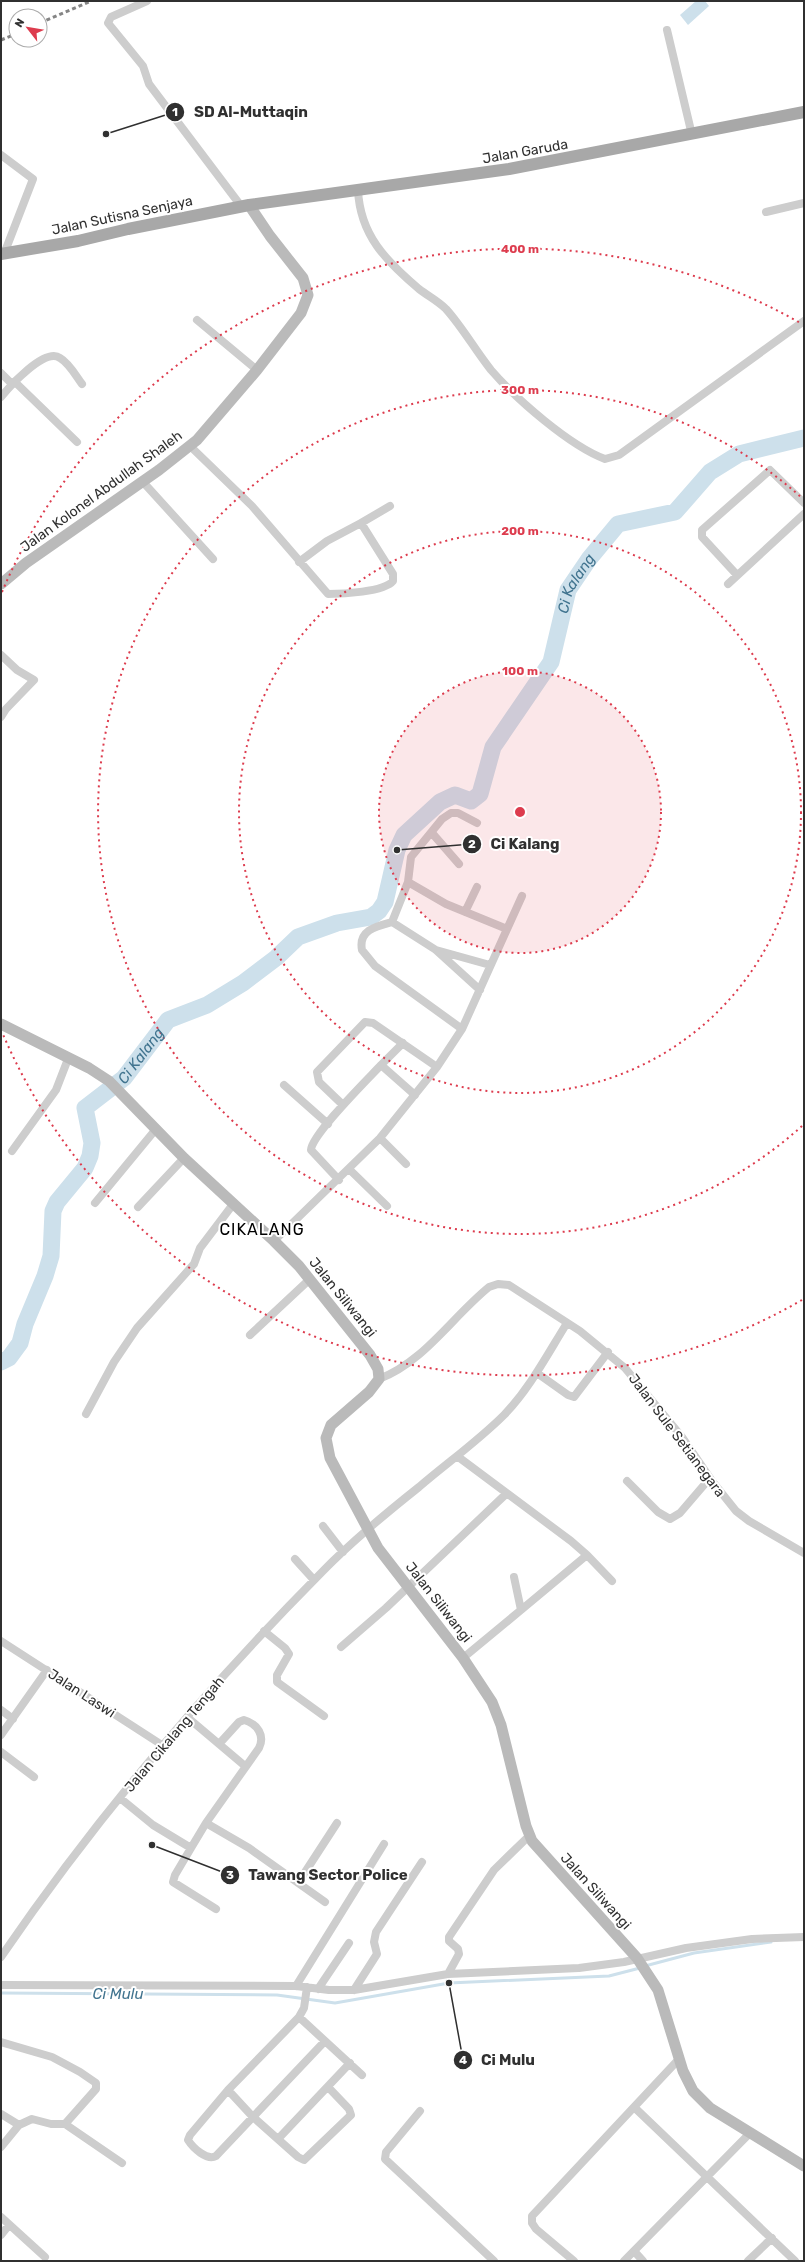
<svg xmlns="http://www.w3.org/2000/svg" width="805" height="2262" font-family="Rubik,sans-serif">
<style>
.water{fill:#cde0eb}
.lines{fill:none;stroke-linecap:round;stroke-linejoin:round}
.stream{stroke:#cde0eb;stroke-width:3}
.river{stroke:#cde0eb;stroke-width:17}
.street{stroke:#cdcdcd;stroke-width:8}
.secondary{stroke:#bababa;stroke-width:11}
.primary{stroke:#a8a8a8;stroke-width:12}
.rail{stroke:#858585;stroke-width:3;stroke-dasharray:4 3;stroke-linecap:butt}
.ring{fill:none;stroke:#dd3c4e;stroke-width:2;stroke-dasharray:2 4}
.labels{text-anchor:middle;stroke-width:4;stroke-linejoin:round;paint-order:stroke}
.street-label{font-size:14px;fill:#303030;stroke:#fff}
.water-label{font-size:15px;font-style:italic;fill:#41748f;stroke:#fff}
.quarter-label{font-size:16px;letter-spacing:1px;fill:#000;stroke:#fff}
.centre{fill:#dd3c4e;stroke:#fff;stroke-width:2}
.ring-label{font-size:12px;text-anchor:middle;font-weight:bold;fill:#dd3c4e;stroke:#fff;stroke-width:4;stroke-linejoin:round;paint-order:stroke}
.leader{fill:none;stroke:#303030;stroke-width:1.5}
.callout-dot{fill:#303030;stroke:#fff;stroke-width:1.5}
.mark-label{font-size:12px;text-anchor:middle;font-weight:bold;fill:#fff}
.callout-label{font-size:15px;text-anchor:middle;font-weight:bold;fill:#303030;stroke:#fff;stroke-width:4;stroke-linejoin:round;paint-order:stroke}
</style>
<rect width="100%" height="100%" fill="#fff"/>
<!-- water -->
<path class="water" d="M 696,1 L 705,1 L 709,6 L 688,25 L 680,15 Z"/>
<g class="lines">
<!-- stream -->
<path class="stream" d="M 645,1966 L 694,1953 L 771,1942
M 1,1993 L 277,1995 L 335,2003 L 449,1983 L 609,1976 L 640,1968"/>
<!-- river -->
<path class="river" id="s1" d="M 1,1362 L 9,1358 L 20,1343 L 25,1324 L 45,1276 L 51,1256 L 53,1211 L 57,1202 L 85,1168 L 90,1156 L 92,1143 L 85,1108 L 124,1078 L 168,1020 L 207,1005 L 243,983 L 276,958 L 298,937 L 337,923 L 371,917 L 379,911 L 385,902 L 397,850 L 404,835 L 440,802 L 455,795 L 471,801 L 480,794 L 493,747 L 551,662 L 568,590 L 589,559 L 618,524 L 675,512 L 710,472 L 739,454 L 804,438"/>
<!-- street -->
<path class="street" d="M 147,1 L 111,17 L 108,23 L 143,66 L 149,84 L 241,206
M 667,30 L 692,135
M 1,155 L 33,179 L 4,254
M 358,190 C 360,235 386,261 419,289 C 428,296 438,301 446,309 C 463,328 475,350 491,370 C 516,399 570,446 605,459 L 619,455 L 804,321
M 766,212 L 804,203
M 197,320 L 257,370
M 1,373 L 12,384
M 15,382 L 77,442
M 1,397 C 9,387 45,347 60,358 C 69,363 76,376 82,384
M 190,446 L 252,506 L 328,594 C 342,594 384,592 393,581 L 393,574 L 361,523 L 390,506
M 143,482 L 213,559
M 299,562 L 327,541 L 361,523
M 737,575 L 702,537 L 702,530 L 770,470 L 804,503
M 728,584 L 804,514
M 1,655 L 17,670 L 34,680 L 6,709 L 1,717
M 432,833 L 459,864
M 408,882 L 411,857 L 442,819 L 451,813 L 458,813 L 477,823
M 465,912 L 477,887
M 392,922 L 436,950 L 480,990
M 436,950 L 490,965
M 462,1029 L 375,966 L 362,950 C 358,930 377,926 392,922 L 408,882 L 446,904 L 507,929
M 381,1065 L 403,1043
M 284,1085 L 328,1124
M 343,1105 L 319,1082 L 317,1072 L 365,1022 L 373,1023 L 437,1067
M 380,1138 L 406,1164
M 12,1151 L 56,1090 L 68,1059
M 350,1170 L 387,1206
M 339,1180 L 311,1150 C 312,1134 368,1079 381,1065 L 415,1095
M 95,1203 L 156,1129
M 138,1207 L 184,1158
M 274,1241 L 380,1138 L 437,1067 L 462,1029 L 522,896
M 250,1335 L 310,1279
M 537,1373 L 568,1395 L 574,1397 L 608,1352
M 379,1379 C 424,1362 452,1317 489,1287 L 498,1284 L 509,1285 L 580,1331 L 625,1368 L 682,1437 L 712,1481 L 736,1511 L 749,1521 L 804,1553
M 86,1414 L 114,1362 L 137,1328 L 194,1264 L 200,1248 L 234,1203
M 457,1456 L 571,1541 L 587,1555 L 612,1581
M 627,1481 L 658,1512 L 670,1519 L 680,1513 L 710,1478
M 323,1526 L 343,1552
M 295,1559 L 314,1580
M 521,1610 L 587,1555
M 264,1631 L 285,1648 L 289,1654 L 277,1675 L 277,1682 L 324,1716
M 1,1641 L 162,1745
M 341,1647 L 386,1608 L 506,1494
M 463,1658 L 521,1610 L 514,1577
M 1,1710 L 13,1719
M 187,1717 L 245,1766
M 1,1735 L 47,1670
M 1,1752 L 34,1777
M 120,1798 L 153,1825 L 191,1848 L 206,1823 L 249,1848 L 325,1902
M 206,1823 L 259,1748 C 265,1736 258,1724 244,1720 L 239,1722 L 219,1744
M 191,1848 L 175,1875 L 173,1882 L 216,1909
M 298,1883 L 337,1823
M 1,1957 C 95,1819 204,1691 322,1572 C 352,1541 385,1514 419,1487 C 447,1463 478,1441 504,1415 C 530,1388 547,1355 567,1323
M 448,1974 L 459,1954 L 458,1949 L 449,1941 L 449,1937 L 494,1870 L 530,1835
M 1,1985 L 296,1986 L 329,1990 L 354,1990 L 448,1974 L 579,1968 L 624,1962 L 686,1948 L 752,1939 L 804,1937
M 296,1986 L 384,1844
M 307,1987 L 304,2008 L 299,2017 L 362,2075
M 318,1989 L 349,1943
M 354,1990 L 377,1954 L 374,1942 L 376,1932 L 422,1862
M 299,2017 L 228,2090 L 190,2135 L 188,2140 C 193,2148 207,2161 216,2156 L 325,2041
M 1,2042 L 52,2057 L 80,2072 L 96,2083 L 96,2089 L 65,2124
M 228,2090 L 252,2116 L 298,2157 L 304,2160 L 351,2115 L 349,2109 L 328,2087
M 634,2107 L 795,2261
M 420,2111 L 386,2152 L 385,2159 L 494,2261
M 1,2114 L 19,2125 L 32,2119 L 51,2124 L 65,2124 L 122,2163
M 278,2139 L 350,2063
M 1,2147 L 19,2125
M 1,2217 L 45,2257
M 1,2235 L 9,2225
M 634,2251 L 643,2261
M 574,2261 L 536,2229 L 532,2223 L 532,2216 L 679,2059
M 624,2261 L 751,2132
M 748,2261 L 772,2238"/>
<!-- secondary -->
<path class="secondary" d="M 1,584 L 26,563 L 159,470 L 197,440 L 257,370 L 301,313 L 308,295 L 303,278 L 270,236 L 249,205
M 1,1024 L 89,1068 L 109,1081 L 184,1158 L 274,1241 L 299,1266 L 370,1355 L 378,1369 L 379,1379 L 369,1392 L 331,1425 L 326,1438 L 330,1458 L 378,1548 L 463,1658 L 492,1702 L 501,1725 L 526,1826 L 532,1841 L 637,1958 L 658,1990 L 683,2071 L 693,2091 L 710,2108 L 804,2166"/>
<!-- primary -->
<path class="primary" d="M 1,254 L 78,241 L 128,229 L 249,205 L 509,169 L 804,112"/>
<!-- rail -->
<path class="rail" d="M 40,23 L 91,1
M 1,40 L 16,34"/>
</g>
<!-- distance rings -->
<circle cx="520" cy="812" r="141" fill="#dd3c4e" fill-opacity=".12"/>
<g class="ring">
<circle cx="520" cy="812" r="141"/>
<circle cx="520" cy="812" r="281"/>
<path d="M802 1126A422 422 0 1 1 802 498"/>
<path d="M802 1300A563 563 0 0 1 2 1032M2 592A563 563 0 0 1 802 324"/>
</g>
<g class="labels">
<!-- street labels -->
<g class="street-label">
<text transform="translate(525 151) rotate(-10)" y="5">Jalan Garuda</text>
<text transform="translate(122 215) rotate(-12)" y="5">Jalan Sutisna Senjaya</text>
<text transform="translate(101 491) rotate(-36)" y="5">Jalan Kolonel Abdullah Shaleh</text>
<text transform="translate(343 1297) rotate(51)" y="5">Jalan Siliwangi</text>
<text transform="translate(677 1435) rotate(53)" y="5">Jalan Sule Setianegara</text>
<text transform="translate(439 1602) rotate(52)" y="5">Jalan Siliwangi</text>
<text transform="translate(82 1693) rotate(33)" y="5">Jalan Laswi</text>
<text transform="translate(174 1734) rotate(-50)" y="5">Jalan Cikalang Tengah</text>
<text transform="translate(596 1891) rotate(48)" y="5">Jalan Siliwangi</text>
</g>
<!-- water labels -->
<g class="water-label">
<text dy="5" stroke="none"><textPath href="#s1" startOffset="1054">Ci Kalang</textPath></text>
<text dy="5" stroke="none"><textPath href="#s1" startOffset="358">Ci Kalang</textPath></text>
<text x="118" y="1999">Ci Mulu</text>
</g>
<!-- quarter labels -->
<g class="quarter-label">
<text x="262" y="1235">CIKALANG</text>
</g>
</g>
<circle cx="520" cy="812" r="6" class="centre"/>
<g class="ring-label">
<text x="520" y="253">400 m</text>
<text x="520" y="394">300 m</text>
<text x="520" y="535">200 m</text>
<text x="520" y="675">100 m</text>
</g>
<!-- callouts -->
<path class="leader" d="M106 134L175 112M397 850L472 844M152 1845L230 1875M449 1983L463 2060"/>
<g class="callout-dot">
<circle cx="106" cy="134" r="4"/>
<circle cx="397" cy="850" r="4"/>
<circle cx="152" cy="1845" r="4"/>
<circle cx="449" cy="1983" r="4"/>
<circle cx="175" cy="112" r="10"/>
<circle cx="472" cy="844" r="10"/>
<circle cx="230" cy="1875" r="10"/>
<circle cx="463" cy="2060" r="10"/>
</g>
<g class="mark-label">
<text x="175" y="116">1</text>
<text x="472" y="848">2</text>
<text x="230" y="1879">3</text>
<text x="463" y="2064">4</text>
</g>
<g class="callout-label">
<text x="251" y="117">SD Al-Muttaqin</text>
<text x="525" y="849">Ci Kalang</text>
<text x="328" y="1880">Tawang Sector Police</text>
<text x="508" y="2065">Ci Mulu</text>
</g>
<!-- border -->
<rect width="805" height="2262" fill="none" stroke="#303030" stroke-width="4"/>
<!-- north arrow -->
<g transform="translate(28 28) rotate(301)"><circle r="19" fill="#ffffff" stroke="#acacac"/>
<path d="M0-3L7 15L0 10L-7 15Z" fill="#dd3c4e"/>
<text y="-6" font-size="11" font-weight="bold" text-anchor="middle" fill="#303030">N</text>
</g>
</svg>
